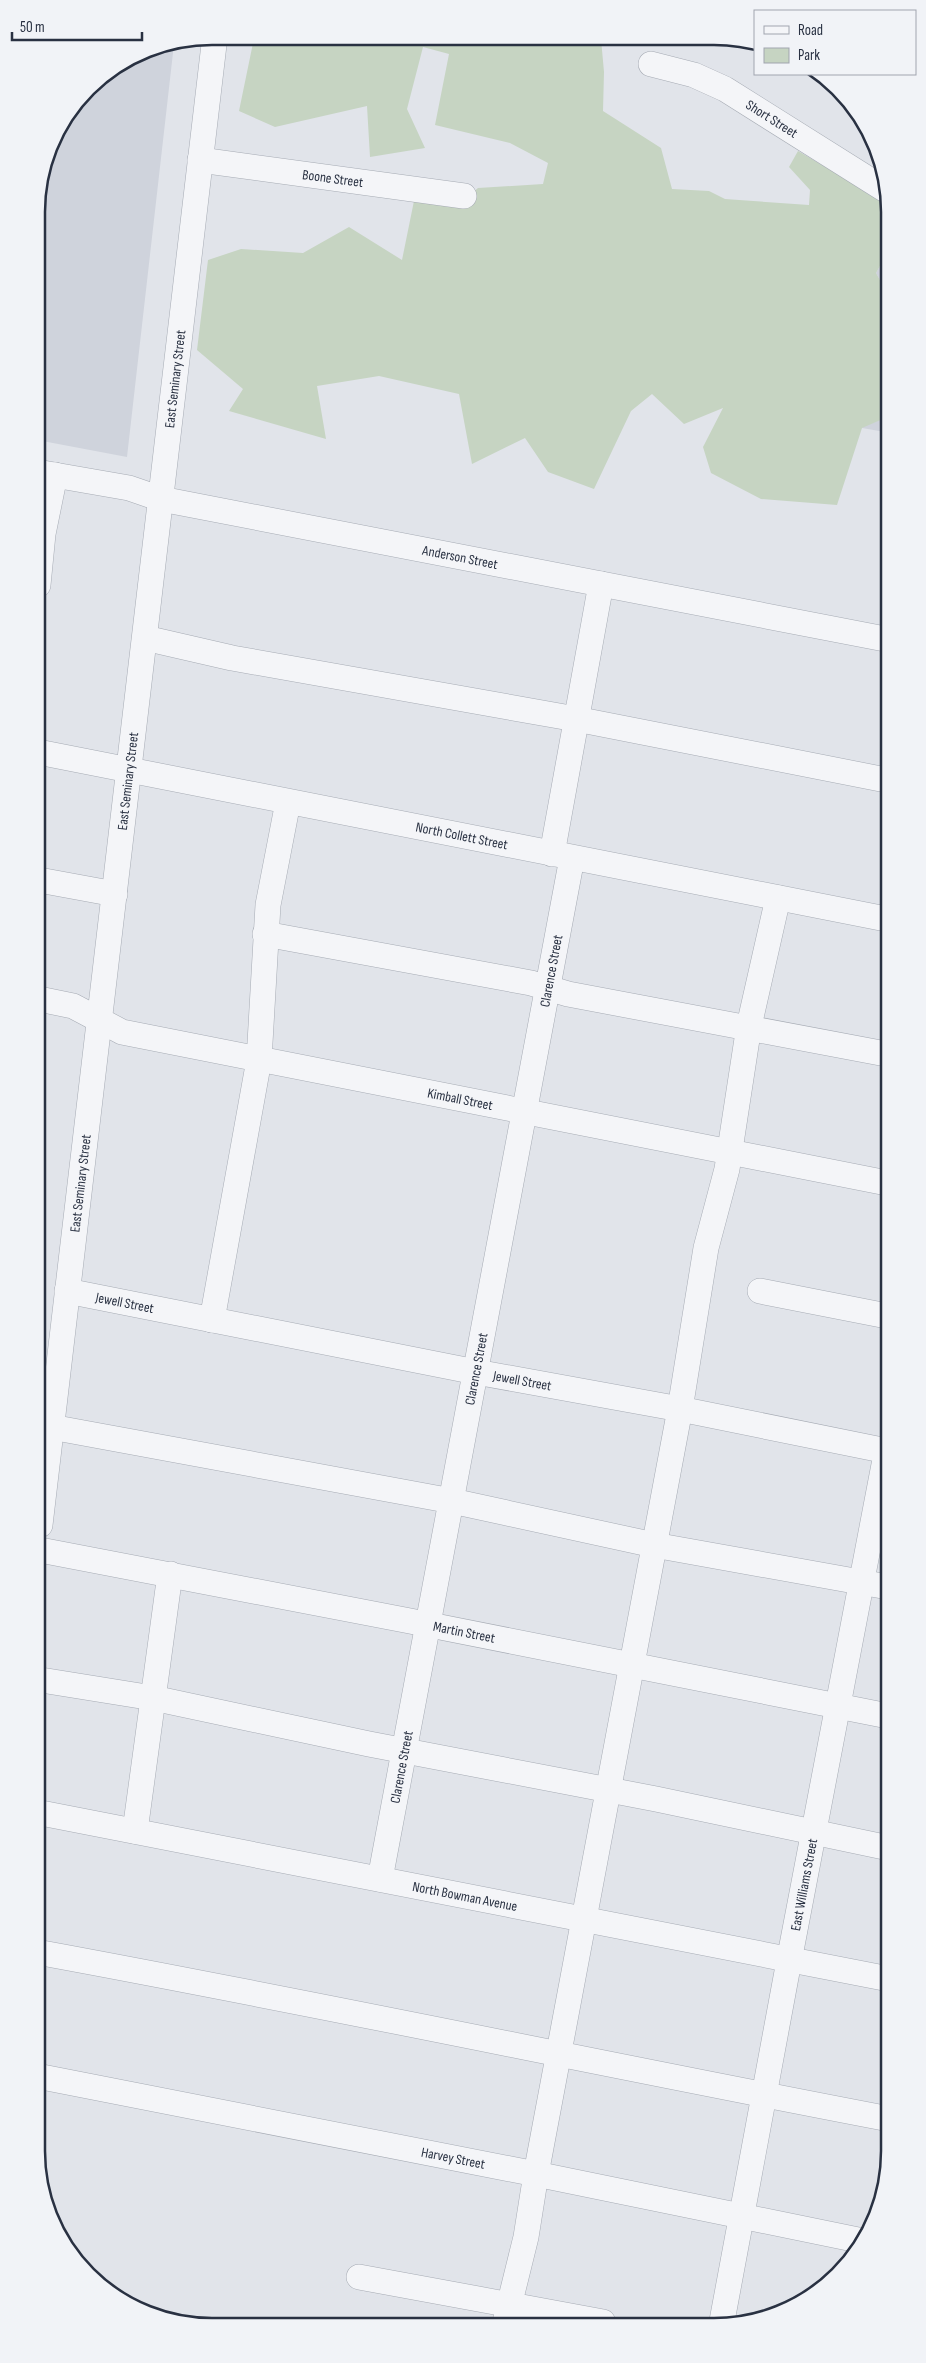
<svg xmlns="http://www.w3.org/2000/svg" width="926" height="2363" font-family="'Sofia Sans Condensed',sans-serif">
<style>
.built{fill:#cfd3dc}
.green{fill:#c6d4c2}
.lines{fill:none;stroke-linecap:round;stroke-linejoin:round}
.minor-casing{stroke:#a6abb4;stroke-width:26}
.minor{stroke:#f4f5f8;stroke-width:25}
.labels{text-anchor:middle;stroke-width:4;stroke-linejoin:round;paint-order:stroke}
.street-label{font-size:14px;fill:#293142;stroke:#f1f3f7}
.rim{fill:none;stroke:#293142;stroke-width:2.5}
</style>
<rect width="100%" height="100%" fill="#e1e4ea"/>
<!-- built -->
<path class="built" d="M 174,44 L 127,457 L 37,440 L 37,200 L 54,135 L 96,80 L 145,50 Z
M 884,259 L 884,287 L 876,273 Z
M 884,386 L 885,432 L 862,428 Z"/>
<!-- green -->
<path class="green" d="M 310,37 L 601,39 L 604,72 L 603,111 L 661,148 L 672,189 L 709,191 L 725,199 L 809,205 L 810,190 L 789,167 L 798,151 L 884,201 L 884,259 L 876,273 L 884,287 L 885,418 L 862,428 L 837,505 L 761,499 L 711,473 L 703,447 L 723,408 L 684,424 L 652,394 L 631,411 L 594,489 L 548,472 L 525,438 L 472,464 L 459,394 L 379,376 L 317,386 L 326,439 L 229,411 L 243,389 L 197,350 L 208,260 L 241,249 L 303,253 L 349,227 L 402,260 L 415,196 L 460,203 L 478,188 L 543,184 L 548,163 L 510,143 L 435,125 L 449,54 L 423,47 L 407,109 L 425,148 L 370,157 L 367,106 L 275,127 L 239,111 L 253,43 L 313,44 Z"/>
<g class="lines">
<!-- minor casing -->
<g class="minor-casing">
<g id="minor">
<path id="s1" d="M 651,64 L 694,75 L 725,89 L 884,189"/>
<path id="s2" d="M 200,160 L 464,196"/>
<path id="s3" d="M 37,472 L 129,488 L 161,499 L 885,639"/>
<path d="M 38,585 L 43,534 L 55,475"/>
<path d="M 145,638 L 232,658 L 576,719 L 886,780"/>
<path id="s4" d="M 38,752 L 886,919"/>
<path d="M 552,854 L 601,584"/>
<path d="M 39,880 L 115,894"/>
<path d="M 265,934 L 531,983 L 568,994 L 886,1054"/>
<path id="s5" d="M 39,999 L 73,1006 L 122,1032 L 887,1183"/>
<path id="s6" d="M 67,1291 L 476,1372 L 680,1409 L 887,1451"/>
<path d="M 760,1291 L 887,1316"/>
<path d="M 212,1320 L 259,1060 L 268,905 L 288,802"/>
<path d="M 51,1427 L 452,1501 L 654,1545 L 888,1587"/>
<path id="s7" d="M 40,1525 L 215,36"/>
<path id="s8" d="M 40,1550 L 410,1621 L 888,1716"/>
<path d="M 41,1680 L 153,1698 L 369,1744 L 656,1799 L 889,1848"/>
<path id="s9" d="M 41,1813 L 889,1979"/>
<path d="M 135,1831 L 170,1574"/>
<path id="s10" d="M 380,1879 L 572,858"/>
<path d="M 42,1953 C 325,2005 606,2065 889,2119"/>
<path id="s11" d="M 42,2077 L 536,2174 L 863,2241"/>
<path d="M 359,2277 L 603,2322"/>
<path id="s12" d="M 722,2321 L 789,1961 L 887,1449"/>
<path d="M 505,2322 L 526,2237 L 536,2174 L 680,1409 L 706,1248 L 727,1169 L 749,1026 L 778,898"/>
</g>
</g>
<!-- minor -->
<use href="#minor" class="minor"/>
</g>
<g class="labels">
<!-- street labels -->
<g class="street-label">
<text dy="5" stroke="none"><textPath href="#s1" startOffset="134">Short Street</textPath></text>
<text dy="5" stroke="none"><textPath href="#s2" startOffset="134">Boone Street</textPath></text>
<text dy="5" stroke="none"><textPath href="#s7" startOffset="1154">East Seminary Street</textPath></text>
<text dy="5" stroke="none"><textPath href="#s3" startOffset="432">Anderson Street</textPath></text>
<text dy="5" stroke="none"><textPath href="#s7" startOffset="749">East Seminary Street</textPath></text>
<text dy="5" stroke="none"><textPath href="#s4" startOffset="432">North Collett Street</textPath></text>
<text dy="5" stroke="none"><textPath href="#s10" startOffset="924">Clarence Street</textPath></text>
<text dy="5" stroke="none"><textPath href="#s5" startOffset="435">Kimball Street</textPath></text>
<text dy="5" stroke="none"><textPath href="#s7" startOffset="344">East Seminary Street</textPath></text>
<text dy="5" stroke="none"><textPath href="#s6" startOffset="59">Jewell Street</textPath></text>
<text dy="5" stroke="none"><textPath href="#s10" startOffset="519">Clarence Street</textPath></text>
<text dy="5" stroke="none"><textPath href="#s6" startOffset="464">Jewell Street</textPath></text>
<text dy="5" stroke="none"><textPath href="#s8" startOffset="432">Martin Street</textPath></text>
<text dy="5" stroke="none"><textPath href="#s10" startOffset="114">Clarence Street</textPath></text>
<text dy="5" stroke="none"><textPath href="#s12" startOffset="444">East Williams Street</textPath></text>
<text dy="5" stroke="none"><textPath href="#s9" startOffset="432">North Bowman Avenue</textPath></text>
<text dy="5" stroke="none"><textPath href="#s11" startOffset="419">Harvey Street</textPath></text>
</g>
</g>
<!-- crop -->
<path d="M0 0H926V2363H0ZM212 45H714A167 167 0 0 1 881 212V2151A167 167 0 0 1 714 2318H212A167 167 0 0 1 45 2151V212A167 167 0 0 1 212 45Z" fill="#f1f3f7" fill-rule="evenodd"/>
<path class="rim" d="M212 45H714A167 167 0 0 1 881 212V2151A167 167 0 0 1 714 2318H212A167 167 0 0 1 45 2151V212A167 167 0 0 1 212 45Z"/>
<!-- legend -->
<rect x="754" y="10" width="162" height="65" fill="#f1f3f7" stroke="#a1a5af"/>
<rect x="764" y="26" width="25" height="8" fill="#f4f5f8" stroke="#a1a5af"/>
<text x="798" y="35" font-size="15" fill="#293142">Road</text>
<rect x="764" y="48" width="25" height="15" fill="#c6d4c2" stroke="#a1a5af"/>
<text x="798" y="60" font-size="15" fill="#293142">Park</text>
<!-- scale -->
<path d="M12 32v8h130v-8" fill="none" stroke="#293142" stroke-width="2.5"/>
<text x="20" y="32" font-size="15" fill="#293142" stroke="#f1f3f7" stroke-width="4" paint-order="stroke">50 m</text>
</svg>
